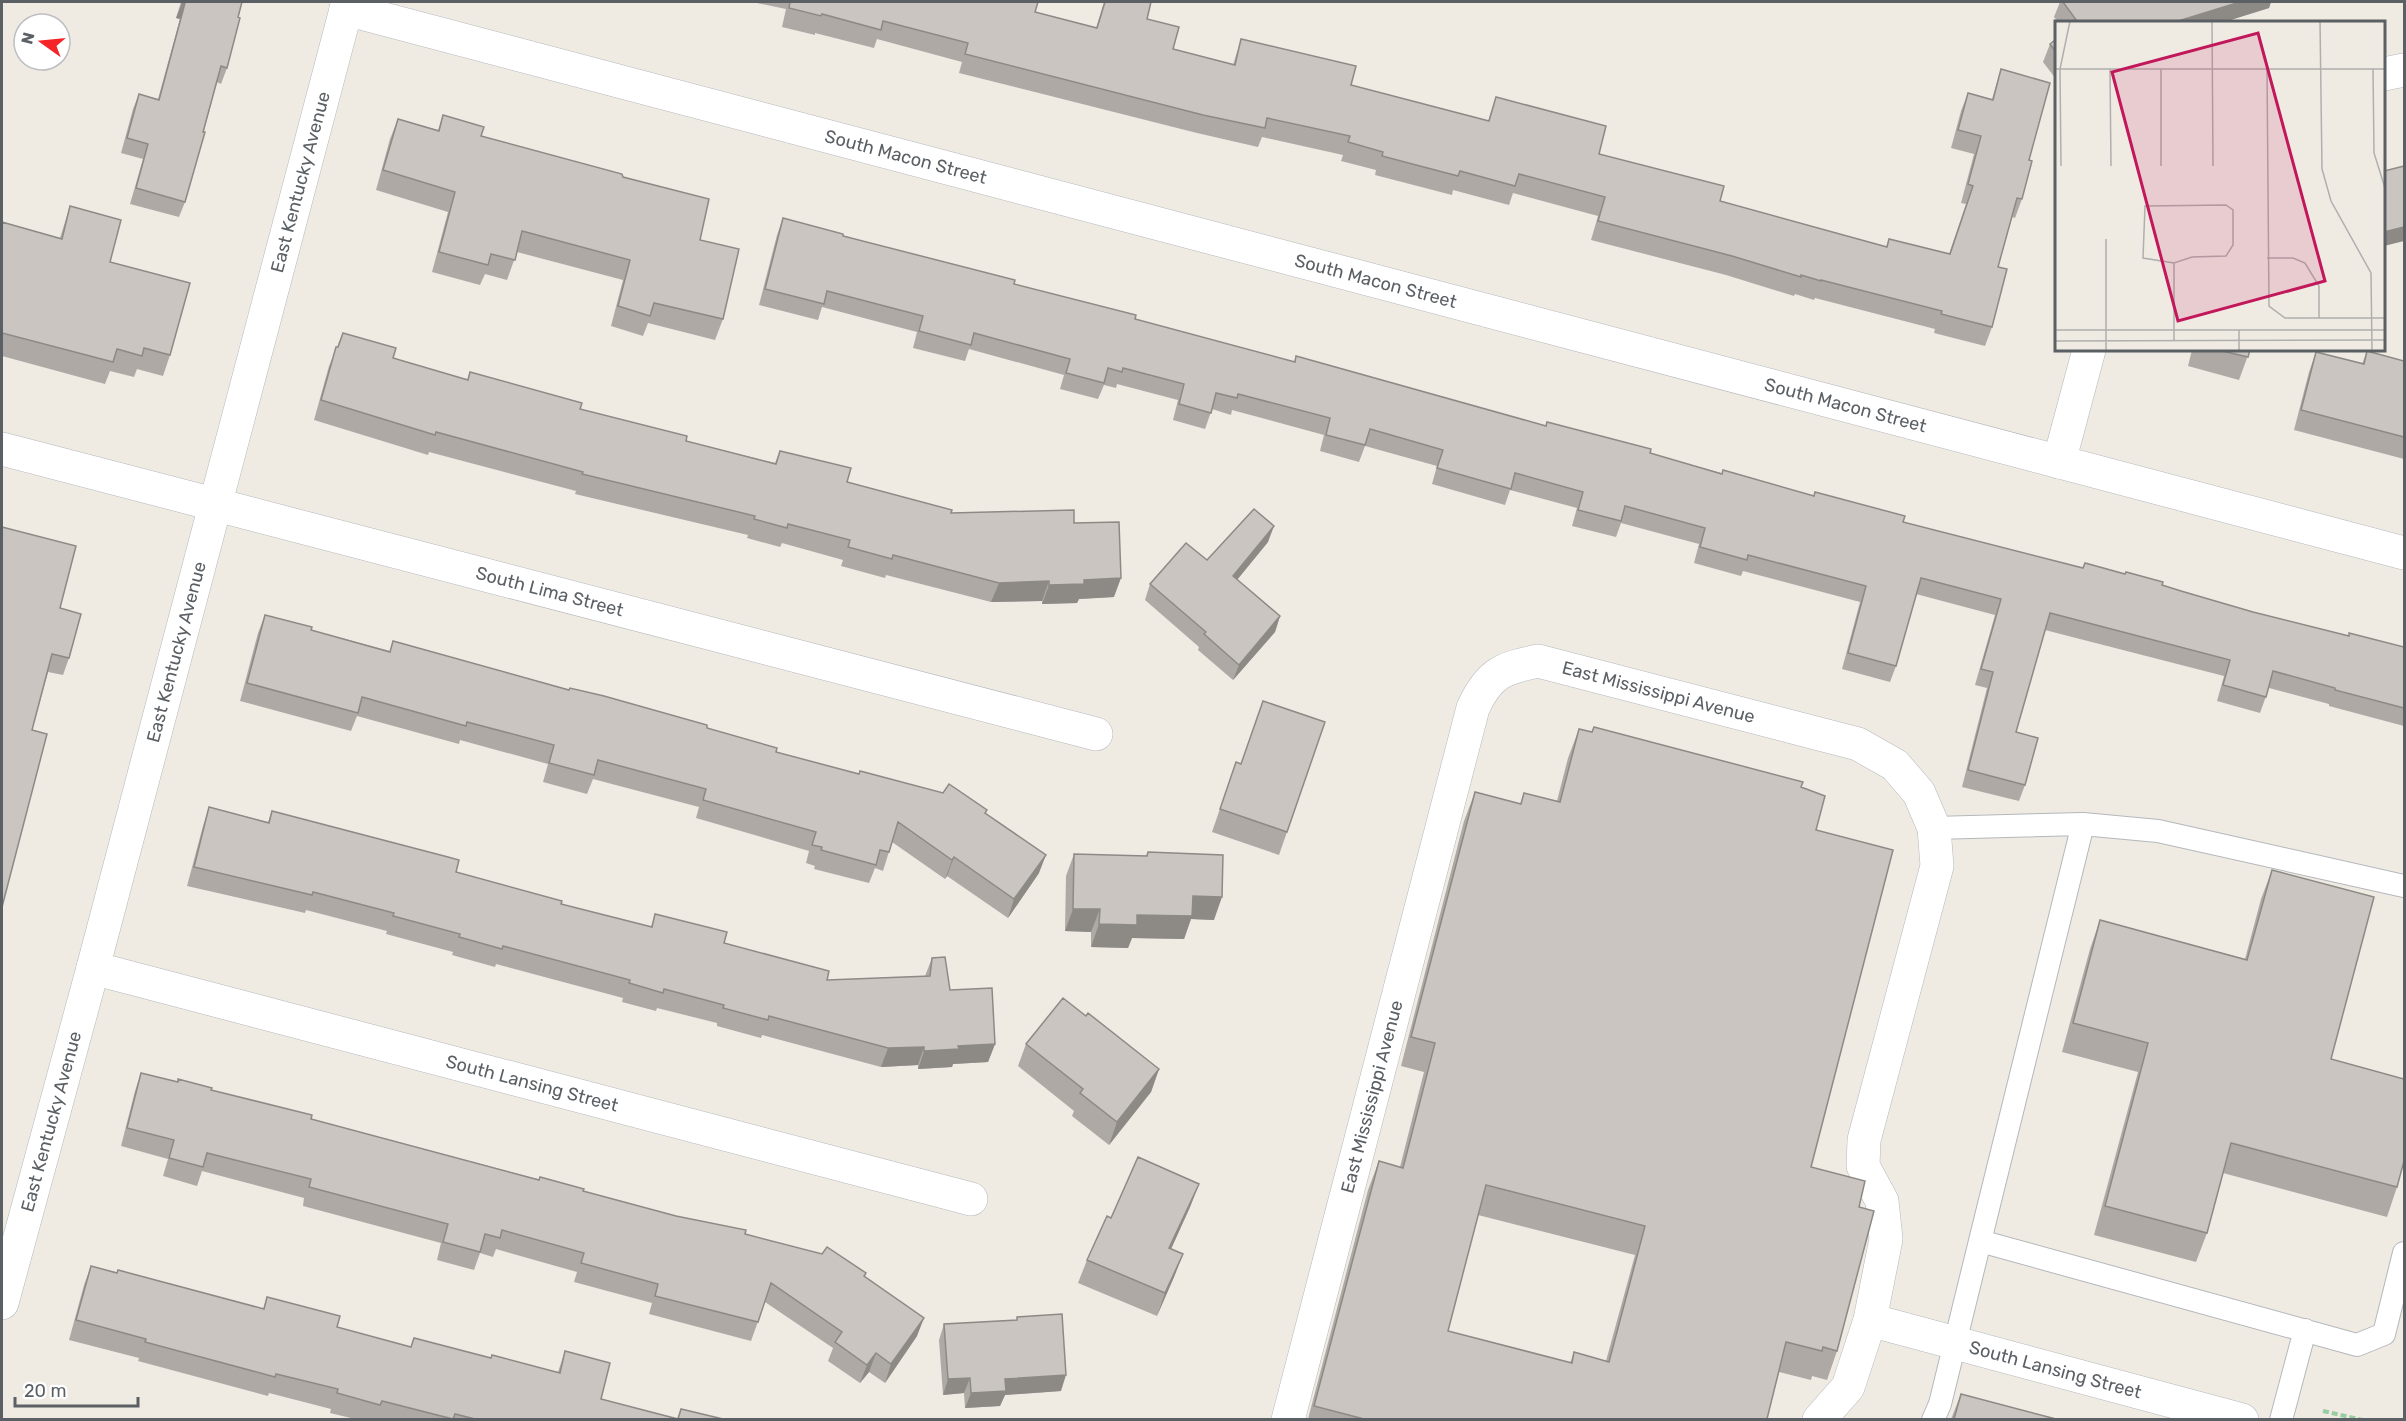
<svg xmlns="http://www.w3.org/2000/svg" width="2406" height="1421" font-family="Rubik,sans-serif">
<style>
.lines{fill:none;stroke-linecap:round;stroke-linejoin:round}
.service-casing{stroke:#b4b7bb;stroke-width:24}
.minor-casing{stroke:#b4b7bb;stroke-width:34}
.path{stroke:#98cca2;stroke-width:4;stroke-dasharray:6 3;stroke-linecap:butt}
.service{stroke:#fff;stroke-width:22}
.minor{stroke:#fff;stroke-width:33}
.wall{fill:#aea9a5;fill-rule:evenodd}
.shaded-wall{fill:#8d8a86}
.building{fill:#cac5c0;stroke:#8d8a86;stroke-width:1.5;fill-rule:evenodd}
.labels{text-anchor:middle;stroke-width:5;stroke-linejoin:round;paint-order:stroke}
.street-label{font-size:18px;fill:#5b6065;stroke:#fff}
.inset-road{fill:none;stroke:#b0afad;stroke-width:1.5}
.view{fill:#c2185b;fill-opacity:0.15;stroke:#c2185b;stroke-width:3}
.inset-edge{fill:none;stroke:#5b6065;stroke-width:3}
</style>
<rect width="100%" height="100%" fill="#efebe3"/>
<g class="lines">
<!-- service casing -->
<g class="service-casing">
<path id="service" d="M 2083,824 L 1980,1241 L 2357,1345 L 2384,1334 L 2404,1253
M 1934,828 L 2083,824 L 2158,831 L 2404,886
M 1933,1420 L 1940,1404 L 1980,1241
M 2281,1420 L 2305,1330"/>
</g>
<!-- minor casing -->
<g class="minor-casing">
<g id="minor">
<path id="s1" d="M 346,9 L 2404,553"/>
<path d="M 2384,74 L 2404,70"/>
<path id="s2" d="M 2,449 L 1096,734"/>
<path d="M 2059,462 L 2089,350"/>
<path id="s3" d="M 93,968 L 971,1199"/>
<path id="s4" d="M 2,1303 L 93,968 L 348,2"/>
<path id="s5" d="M 1870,1320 L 2242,1420"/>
<path id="s6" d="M 1288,1420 L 1473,708 C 1489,673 1503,668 1538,661 L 1858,744 L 1895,765 L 1919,793 L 1934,828 L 1937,866 L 1864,1140 L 1863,1166 L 1882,1201 L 1886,1239 L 1870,1320 L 1848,1387 L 1819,1420"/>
</g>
</g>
<!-- path -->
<path class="path" d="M 2323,1411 L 2363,1420"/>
<!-- service -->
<use href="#service" class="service"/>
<!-- minor -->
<use href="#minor" class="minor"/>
</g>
<!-- wall -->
<path class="wall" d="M 181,2 L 242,2 L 227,68 L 221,84 L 217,82 L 185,202 L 179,217 L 130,204 L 143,159 L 121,153 L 133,109 L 139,94 L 158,99 L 180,19 L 176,18 Z
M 752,2 L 1038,2 L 1035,12 L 1096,28 L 1104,2 L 1151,2 L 1147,19 L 1173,49 L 1233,65 L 1241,39 L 1351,85 L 1488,121 L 1496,97 L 1599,154 L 1720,201 L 1886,247 L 1889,239 L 1949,254 L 1966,204 L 1961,203 L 1974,154 L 1951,148 L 1961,111 L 1968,93 L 1992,99 L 2001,69 L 2029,160 L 2022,199 L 2015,218 L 2012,217 L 1998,267 L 1992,327 L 1985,346 L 1934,333 L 1935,329 L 1815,298 L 1814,300 L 1795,294 L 1794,296 L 1726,275 L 1591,240 L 1598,216 L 1513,193 L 1509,205 L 1453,190 L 1452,195 L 1375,175 L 1376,170 L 1341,161 L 1343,155 L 1262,137 L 1258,147 L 1197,133 L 959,73 L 962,62 L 877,39 L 874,48 L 815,33 L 815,35 L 782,27 L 786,9 Z
M 2060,2 L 2271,2 L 2269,8 L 2224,22 L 2058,22 L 2054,17 Z
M 2056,39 L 2056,79 L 2043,62 L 2050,44 Z
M 443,115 L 481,136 L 623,177 L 700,240 L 723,319 L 715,340 L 648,323 L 643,336 L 611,326 L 623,280 L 517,252 L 507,280 L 485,274 L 480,285 L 432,272 L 448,212 L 376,190 L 390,139 L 398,119 L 438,130 Z
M 70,206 L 110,262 L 170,355 L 163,376 L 137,369 L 134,377 L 110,371 L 105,384 L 2,356 L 2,222 L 60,238 Z
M 783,218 L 1135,319 L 1294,362 L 1296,356 L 1546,426 L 1903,522 L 2083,568 L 2162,585 L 2181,591 L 2253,612 L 2348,636 L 2404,647 L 2404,726 L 2329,706 L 2329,704 L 2269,688 L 2260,713 L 2217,701 L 2224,676 L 2045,630 L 2016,732 L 2025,785 L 2019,801 L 1962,787 L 1987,688 L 1975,685 L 1995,615 L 1916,594 L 1896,666 L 1890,682 L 1842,669 L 1860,602 L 1743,571 L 1741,576 L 1694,563 L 1699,544 L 1621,523 L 1616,537 L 1572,526 L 1577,508 L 1510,490 L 1505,505 L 1432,484 L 1437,466 L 1365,446 L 1359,462 L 1320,451 L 1324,435 L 1232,410 L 1231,415 L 1212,409 L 1205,429 L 1173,420 L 1178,400 L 1117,384 L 1116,388 L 1104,385 L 1098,399 L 1060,389 L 1064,375 L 969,349 L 965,361 L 913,348 L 917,332 L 822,307 L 818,320 L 759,305 L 777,235 Z
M 343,333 L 393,358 L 467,380 L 470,372 L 580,409 L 686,441 L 775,463 L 780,451 L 847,482 L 951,513 L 1074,523 L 1114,597 L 1079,599 L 1077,603 L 1042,604 L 1042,601 L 991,602 L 886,575 L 885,578 L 841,566 L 843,560 L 782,543 L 780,547 L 747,538 L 748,535 L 575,494 L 576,491 L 429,452 L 428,455 L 314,420 L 329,366 Z
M 2192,350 L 2250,350 L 2239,380 L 2188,366 Z
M 2367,351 L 2404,361 L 2404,459 L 2294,430 L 2309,372 L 2316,352 L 2362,364 Z
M 2,527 L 60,608 L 69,658 L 63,675 L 48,672 L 32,730 Z
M 1268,542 L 1237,580 L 1280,616 L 1275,632 L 1233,680 L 1198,650 L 1199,647 L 1145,600 L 1150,584 L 1207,560 Z
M 265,615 L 311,630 L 390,651 L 393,641 L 707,728 L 776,752 L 986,813 L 1039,873 L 1008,918 L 947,876 L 945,879 L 892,842 L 883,871 L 875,868 L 869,883 L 814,869 L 815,866 L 806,863 L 809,851 L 696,818 L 699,807 L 593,779 L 587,794 L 543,782 L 548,764 L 460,740 L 459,744 L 357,716 L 351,731 L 240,701 L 258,633 Z
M 1579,729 L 1801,787 L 1816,830 L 1811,1167 L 1859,1207 L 1837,1351 L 1827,1380 L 1812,1376 L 1811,1380 L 1779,1372 L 1767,1419 L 1308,1419 L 1368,1190 L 1379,1161 L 1400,1167 L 1424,1072 L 1401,1066 L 1464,821 L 1475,792 L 1520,804 L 1524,793 L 1557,801 L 1568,758 ZM 1478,1215 L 1635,1255 L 1606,1361 L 1574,1352 L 1570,1363 L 1448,1331 Z
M 1236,762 L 1287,832 L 1279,855 L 1212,832 Z
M 209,807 L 268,822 L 272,811 L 456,872 L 561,904 L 651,927 L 655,914 L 724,943 L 827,980 L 925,976 L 932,958 L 950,990 L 995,1044 L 988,1062 L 953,1064 L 952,1067 L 918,1069 L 918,1065 L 881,1067 L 762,1035 L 761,1038 L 717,1026 L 717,1023 L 657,1008 L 656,1011 L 622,1002 L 623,998 L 496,964 L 495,967 L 452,955 L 453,952 L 386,934 L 387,931 L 306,910 L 305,913 L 187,886 L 203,826 Z
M 1148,852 L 1214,920 L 1191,919 L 1184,939 L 1132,938 L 1128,948 L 1091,947 L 1091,932 L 1065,931 L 1066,876 L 1074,854 L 1146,856 Z
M 2272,870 L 2331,1059 L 2397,1187 L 2387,1217 L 2223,1173 L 2207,1233 L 2196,1262 L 2094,1235 L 2138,1072 L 2062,1052 L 2090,949 L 2100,920 L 2245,959 L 2261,899 Z
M 1086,1016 L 1159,1069 L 1151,1092 L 1109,1145 L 1072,1116 L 1074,1111 L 1018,1066 L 1026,1044 Z
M 141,1073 L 211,1090 L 311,1119 L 745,1234 L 866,1273 L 865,1277 L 917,1336 L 885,1383 L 869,1372 L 860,1383 L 828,1361 L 833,1348 L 765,1302 L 751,1341 L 649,1314 L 652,1303 L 574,1282 L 577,1272 L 496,1249 L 493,1257 L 480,1253 L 474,1270 L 437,1260 L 441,1243 L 303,1206 L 304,1198 L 202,1171 L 197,1186 L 163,1176 L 168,1159 L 121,1146 L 135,1091 Z
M 1199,1184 L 1190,1207 L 1171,1249 L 1183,1254 L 1174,1277 L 1157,1316 L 1078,1283 L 1087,1260 L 1111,1218 Z
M 91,1266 L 263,1309 L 267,1297 L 337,1327 L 411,1347 L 414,1338 L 491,1358 L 558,1372 L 565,1351 L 601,1399 L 677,1419 L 681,1409 L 723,1419 L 355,1419 L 330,1413 L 331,1409 L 269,1393 L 268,1396 L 138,1361 L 139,1358 L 69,1340 L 84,1285 Z
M 944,1324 L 1061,1391 L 1005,1395 L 1000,1406 L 965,1408 L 964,1393 L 943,1395 L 939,1340 Z
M 1961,1394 L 2056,1419 L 1951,1419 Z"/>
<!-- shaded-wall -->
<path class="shaded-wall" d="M 2240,2 L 2271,2 L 2269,8 L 2224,22 L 2175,22 Z
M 182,3 L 185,3 L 180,19 L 176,18 Z
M 2404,227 L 2404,241 L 2384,246 L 2384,232 Z
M 1274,526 L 1268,542 L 1227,592 L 1233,576 Z
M 1121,578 L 1114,597 L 1079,599 L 1077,603 L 1042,604 L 1049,585 L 1084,580 Z
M 1049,581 L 1042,601 L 991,602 L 999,583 Z
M 1280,616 L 1275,632 L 1233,680 L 1239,665 Z
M 1046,855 L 1039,873 L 1008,918 L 1014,899 Z
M 954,857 L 947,876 L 945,879 L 952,860 Z
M 1193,896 L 1222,897 L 1214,920 L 1191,919 L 1184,939 L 1132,938 L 1128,948 L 1091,947 L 1099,924 L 1137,915 Z
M 1073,909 L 1100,909 L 1091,932 L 1065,931 Z
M 995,1044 L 988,1062 L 953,1064 L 952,1067 L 918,1069 L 924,1051 L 958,1046 Z
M 924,1047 L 918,1065 L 881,1067 L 888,1048 Z
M 1159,1069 L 1151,1092 L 1109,1145 L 1117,1122 Z
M 1199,1184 L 1190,1207 L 1161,1271 L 1169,1248 Z
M 1183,1254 L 1174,1277 L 1157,1316 L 1165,1293 Z
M 924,1318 L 917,1336 L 885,1383 L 891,1364 Z
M 876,1353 L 869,1372 L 860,1383 L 867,1365 Z
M 1066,1375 L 1061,1391 L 1005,1395 L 1000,1406 L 965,1408 L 971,1393 L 1005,1379 Z
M 970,1378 L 964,1393 L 943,1395 L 948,1379 Z"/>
<!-- building -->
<path class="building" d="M 182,2 L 242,2 L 238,17 L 240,18 L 227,68 L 221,66 L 203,132 L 205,132 L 185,202 L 136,188 L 148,144 L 127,138 L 139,94 L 159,100 L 185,3 L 182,3 Z
M 790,2 L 1038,2 L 1035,12 L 1097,28 L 1105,2 L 1151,2 L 1147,19 L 1179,27 L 1173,49 L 1235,65 L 1241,39 L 1356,66 L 1351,85 L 1489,121 L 1496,97 L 1606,126 L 1599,154 L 1724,186 L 1720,201 L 1887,247 L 1889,239 L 1950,254 L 1973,186 L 1968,184 L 1981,136 L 1958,130 L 1968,93 L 1993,100 L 2001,69 L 2050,83 L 2029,160 L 2032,161 L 2022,199 L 2017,198 L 1998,267 L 2007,269 L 1992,327 L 1941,314 L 1942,311 L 1821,280 L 1821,281 L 1801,275 L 1801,277 L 1732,256 L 1598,221 L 1605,197 L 1519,174 L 1515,186 L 1460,171 L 1458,176 L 1382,156 L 1383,152 L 1348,142 L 1350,136 L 1267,118 L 1265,128 L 1203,115 L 965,54 L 968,43 L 883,21 L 881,30 L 822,14 L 821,16 L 789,8 Z
M 2063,2 L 2240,2 L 2175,22 L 2074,22 L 2077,21 Z
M 2056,39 L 2056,52 L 2050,44 Z
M 443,115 L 484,127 L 481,136 L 622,174 L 623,177 L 709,199 L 700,240 L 739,249 L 723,319 L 654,303 L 650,316 L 618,306 L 630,260 L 522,231 L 515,260 L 491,254 L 488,265 L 439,252 L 455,192 L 383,170 L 398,119 L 439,131 Z
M 2404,166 L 2404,227 L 2384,232 L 2384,171 Z
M 70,206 L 121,220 L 110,262 L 190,283 L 170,355 L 144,348 L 142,356 L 117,349 L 113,362 L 2,333 L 2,222 L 62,239 Z
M 783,218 L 843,234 L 843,236 L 1015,280 L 1014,284 L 1136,315 L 1135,319 L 1295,362 L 1296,356 L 1546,426 L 1547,422 L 1651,449 L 1650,453 L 1722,474 L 1723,470 L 1814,496 L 1815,492 L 1905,516 L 1903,522 L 2083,568 L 2085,563 L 2125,574 L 2126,572 L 2163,582 L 2162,585 L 2181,591 L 2253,612 L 2349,636 L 2349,633 L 2404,647 L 2404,708 L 2335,690 L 2335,688 L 2273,671 L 2266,697 L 2223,685 L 2230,660 L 2050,613 L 2016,732 L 2038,738 L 2025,785 L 1968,770 L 1993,672 L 1981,669 L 2001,599 L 1921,578 L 1896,666 L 1848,653 L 1866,586 L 1748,555 L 1747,560 L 1700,547 L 1705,528 L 1625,506 L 1621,521 L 1578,510 L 1583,492 L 1515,473 L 1511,489 L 1437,468 L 1443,450 L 1370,429 L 1365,445 L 1326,435 L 1330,418 L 1238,394 L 1237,398 L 1216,393 L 1211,413 L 1179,404 L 1184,384 L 1123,368 L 1122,372 L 1108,368 L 1104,383 L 1066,373 L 1070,359 L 974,333 L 971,345 L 919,331 L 923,316 L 827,291 L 824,304 L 765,289 Z
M 343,333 L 396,348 L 393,358 L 468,380 L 470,372 L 582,403 L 580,409 L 687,436 L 686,441 L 776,464 L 780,451 L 851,468 L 847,482 L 952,510 L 951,513 L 1074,510 L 1074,523 L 1119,522 L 1121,578 L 1084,580 L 1084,584 L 1049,585 L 1049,581 L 999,583 L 893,555 L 892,559 L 848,547 L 850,540 L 788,524 L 787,528 L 754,519 L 755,516 L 582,474 L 583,472 L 436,432 L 435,435 L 321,400 L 336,347 L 338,347 Z
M 2218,350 L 2250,350 L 2248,357 Z
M 2367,351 L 2404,361 L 2404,437 L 2301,410 L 2316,352 L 2364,364 Z
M 1254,509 L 1274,526 L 1233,576 L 1280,616 L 1239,665 L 1204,634 L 1206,632 L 1150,584 L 1186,543 L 1207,560 Z
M 2,527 L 76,546 L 60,608 L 81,614 L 69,658 L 52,654 L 32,730 L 47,734 L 2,907 Z
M 265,615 L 312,627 L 311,630 L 390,652 L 393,641 L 569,690 L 570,688 L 604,696 L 707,725 L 707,728 L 777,748 L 776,752 L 859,774 L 860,771 L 943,793 L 949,784 L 987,810 L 985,813 L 1046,855 L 1014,899 L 954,857 L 952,860 L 898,822 L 889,852 L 880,850 L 876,865 L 821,850 L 822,847 L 812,845 L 816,832 L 703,800 L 706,789 L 598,760 L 594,775 L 549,763 L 554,745 L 467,722 L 466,726 L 362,697 L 358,713 L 247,683 Z
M 1263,701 L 1325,722 L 1287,832 L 1220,809 L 1236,762 L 1241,764 Z
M 1594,727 L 1803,782 L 1801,787 L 1825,796 L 1816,830 L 1893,850 L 1811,1167 L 1865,1181 L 1859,1207 L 1874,1211 L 1837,1351 L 1823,1347 L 1822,1351 L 1786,1342 L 1767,1419 L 1364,1419 L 1314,1406 L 1379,1161 L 1403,1168 L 1435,1043 L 1411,1037 L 1475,792 L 1521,804 L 1524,793 L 1560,802 L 1579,729 L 1592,732 ZM 1486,1185 L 1645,1226 L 1609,1362 L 1574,1352 L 1572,1363 L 1448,1331 Z
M 209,807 L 269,823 L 272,811 L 448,857 L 459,860 L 456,872 L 562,901 L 561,904 L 652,927 L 655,914 L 727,932 L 724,943 L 829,971 L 827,980 L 930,976 L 932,958 L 945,957 L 950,990 L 992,988 L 995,1044 L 958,1046 L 959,1049 L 924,1051 L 924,1047 L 888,1048 L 769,1016 L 768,1020 L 723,1008 L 724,1005 L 664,989 L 663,993 L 629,983 L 630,980 L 503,946 L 502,949 L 459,937 L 460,934 L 393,916 L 394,913 L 313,892 L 312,895 L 194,867 Z
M 1148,852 L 1223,855 L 1222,897 L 1193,896 L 1192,916 L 1137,915 L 1137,925 L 1099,924 L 1100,909 L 1073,909 L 1074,854 L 1147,856 Z
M 2272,870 L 2374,897 L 2331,1059 L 2404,1079 L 2404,1161 L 2397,1187 L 2231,1143 L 2207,1233 L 2105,1206 L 2148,1043 L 2073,1023 L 2100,920 L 2247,960 Z
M 1063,998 L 1086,1016 L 1088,1013 L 1159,1069 L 1117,1122 L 1080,1093 L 1083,1089 L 1026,1044 Z
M 141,1073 L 178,1082 L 178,1079 L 212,1088 L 211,1090 L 312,1115 L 311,1119 L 539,1180 L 540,1177 L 584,1189 L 583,1191 L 676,1216 L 746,1230 L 745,1234 L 822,1254 L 827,1247 L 866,1273 L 864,1276 L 924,1318 L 891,1364 L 876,1353 L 867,1365 L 835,1342 L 842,1332 L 771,1283 L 758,1322 L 655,1296 L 658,1284 L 581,1263 L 584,1253 L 502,1230 L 500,1238 L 485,1234 L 480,1252 L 443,1242 L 448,1224 L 309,1187 L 311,1179 L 207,1153 L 203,1167 L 169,1158 L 174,1140 L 127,1128 Z
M 1138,1157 L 1199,1184 L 1169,1248 L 1183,1254 L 1165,1293 L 1087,1260 L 1107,1216 L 1111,1218 Z
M 91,1266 L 117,1273 L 118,1270 L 264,1309 L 267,1297 L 340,1316 L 337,1327 L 411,1347 L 414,1338 L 491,1358 L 492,1355 L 560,1373 L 565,1351 L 610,1363 L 601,1399 L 678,1419 L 681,1409 L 723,1419 L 475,1419 L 455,1414 L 453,1419 L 382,1401 L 380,1405 L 337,1393 L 338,1389 L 276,1374 L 275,1377 L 145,1342 L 146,1339 L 76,1320 Z
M 1062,1314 L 1066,1375 L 1005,1379 L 1006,1391 L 971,1393 L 970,1378 L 948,1379 L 944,1324 L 1017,1320 L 1017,1317 Z
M 1961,1394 L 2056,1419 L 1954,1419 Z"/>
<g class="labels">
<!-- street labels -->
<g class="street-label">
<text dy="6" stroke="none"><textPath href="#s1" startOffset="579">South Macon Street</textPath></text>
<text dy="6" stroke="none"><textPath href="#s4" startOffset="1160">East Kentucky Avenue</textPath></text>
<text dy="6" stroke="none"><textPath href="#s1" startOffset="1065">South Macon Street</textPath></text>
<text dy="6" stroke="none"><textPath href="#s1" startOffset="1551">South Macon Street</textPath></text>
<text dy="6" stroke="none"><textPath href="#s2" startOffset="566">South Lima Street</textPath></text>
<text dy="6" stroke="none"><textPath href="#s4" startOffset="674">East Kentucky Avenue</textPath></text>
<text dy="6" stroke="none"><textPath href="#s6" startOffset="945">East Mississippi Avenue</textPath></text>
<text dy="6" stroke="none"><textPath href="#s3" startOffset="454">South Lansing Street</textPath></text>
<text dy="6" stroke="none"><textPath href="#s6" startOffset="334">East Mississippi Avenue</textPath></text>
<text dy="6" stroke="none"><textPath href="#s4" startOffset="188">East Kentucky Avenue</textPath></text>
<text dy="6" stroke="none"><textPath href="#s5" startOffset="192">South Lansing Street</textPath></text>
</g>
</g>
<!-- overview -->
<g transform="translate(2055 21)">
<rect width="330" height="330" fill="#efebe3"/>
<path class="inset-road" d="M 157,0 L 158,145M 265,0 L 267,148 L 276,180 L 316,252 L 317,330M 0,48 L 330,48M 55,48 L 56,145M 106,48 L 106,145M 212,48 L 214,285 L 230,297 L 330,297M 318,48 L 319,132 L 330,167M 6,145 L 5,48 L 15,0M 171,184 L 178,189 L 178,224 L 171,235 L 137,236 L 119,242 L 88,237 L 90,185 ZM 212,237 L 238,237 L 250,242 L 264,265 L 264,297M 119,242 L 119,320M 0,309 L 330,309M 184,309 L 184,330M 0,320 L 330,319M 51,330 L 51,218"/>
<path class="view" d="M 203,12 L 270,260 L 123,300 L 57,51 Z"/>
<rect width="330" height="330" class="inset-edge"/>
</g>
<!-- border -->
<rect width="2406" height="1421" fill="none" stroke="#5b6065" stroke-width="6"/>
<!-- north arrow -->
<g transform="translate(42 42) rotate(285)"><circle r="28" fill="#ffffff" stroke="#bdbfc1" stroke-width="1.5"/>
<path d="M0-4.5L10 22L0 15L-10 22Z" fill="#f42428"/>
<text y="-9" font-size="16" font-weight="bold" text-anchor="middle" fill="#5b6065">N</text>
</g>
<!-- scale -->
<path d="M15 1397v9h123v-9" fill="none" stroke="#5b6065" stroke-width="3"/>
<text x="24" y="1397" font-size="18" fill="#5b6065" stroke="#ffffff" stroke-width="4.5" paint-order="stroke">20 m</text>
</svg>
